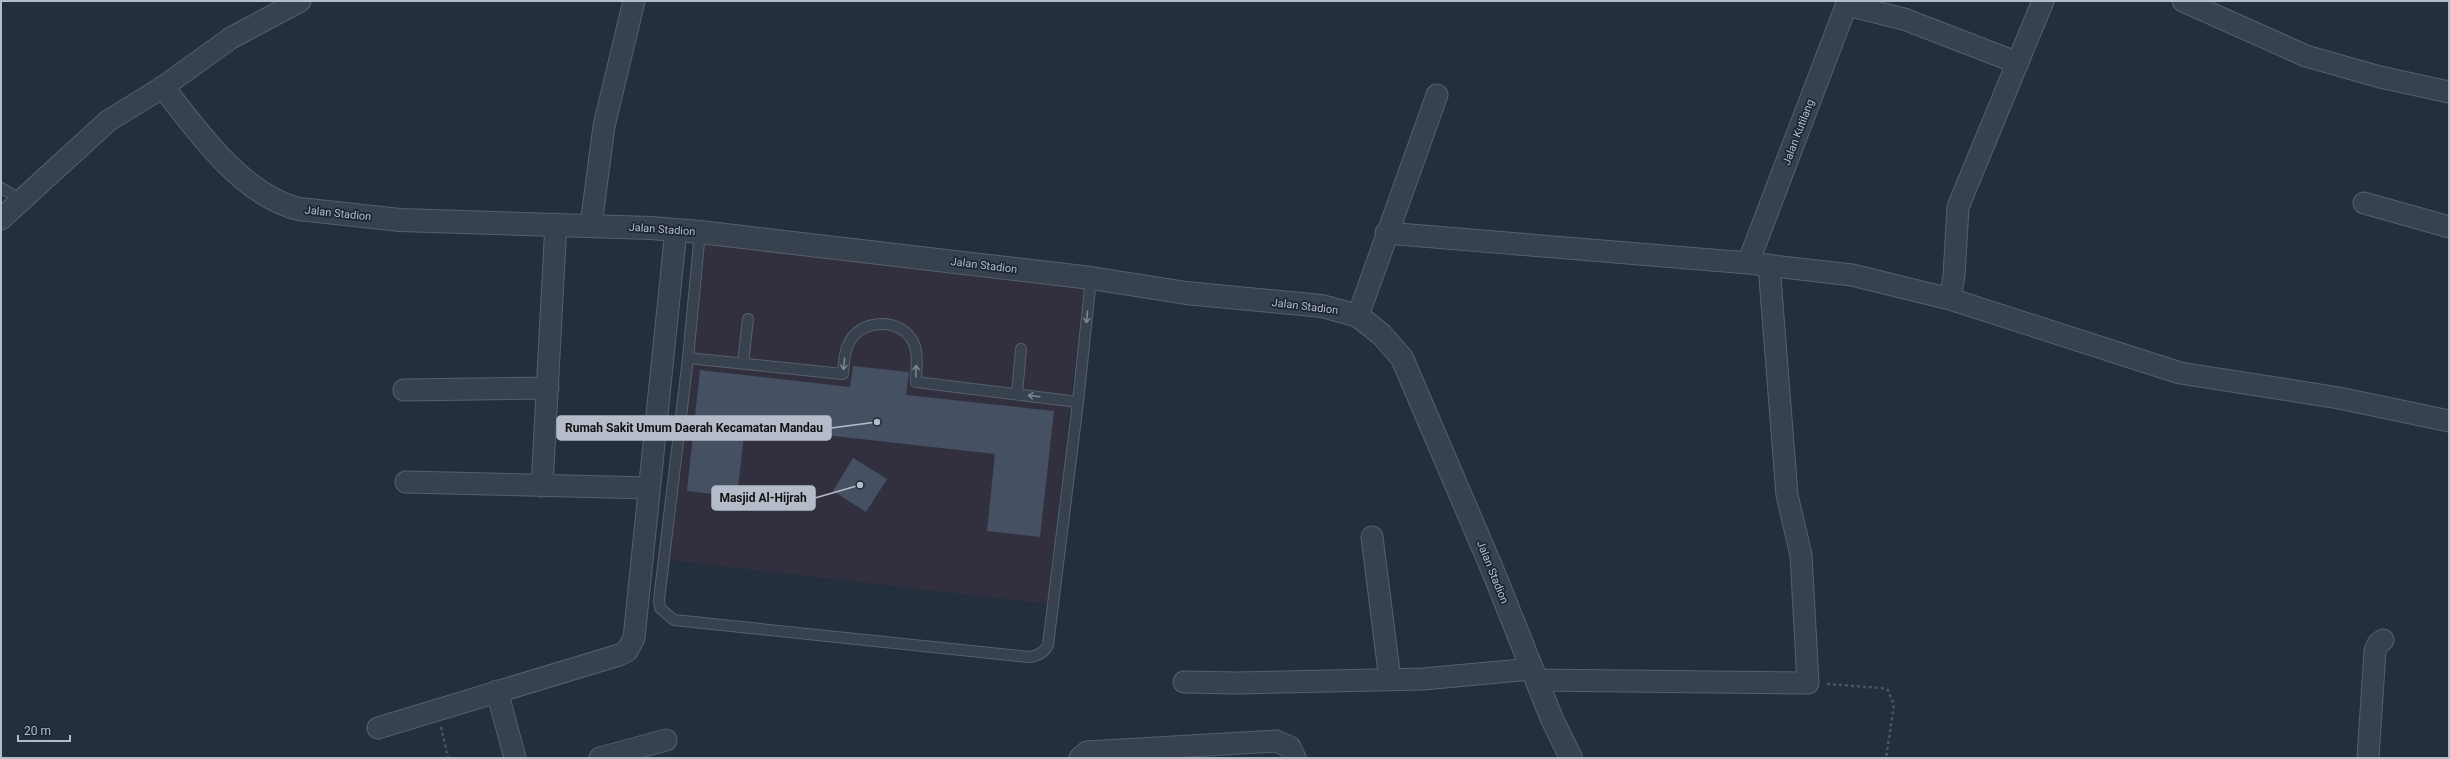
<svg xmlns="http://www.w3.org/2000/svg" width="2450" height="759" font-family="Roboto,sans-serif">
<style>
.medical{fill:#32303f}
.building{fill:#455162}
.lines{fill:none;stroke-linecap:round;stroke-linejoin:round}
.service-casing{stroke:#565f6c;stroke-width:12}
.minor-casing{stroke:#565f6c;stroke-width:23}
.tertiary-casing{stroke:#565f6c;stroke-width:24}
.path{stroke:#44595c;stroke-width:2.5;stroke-dasharray:3 3;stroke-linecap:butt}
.service{stroke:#38414e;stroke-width:10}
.minor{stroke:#38414e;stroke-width:21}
.tertiary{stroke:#38414e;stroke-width:22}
.oneway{stroke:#7c8592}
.labels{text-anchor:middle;stroke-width:3.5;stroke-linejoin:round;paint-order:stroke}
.street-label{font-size:11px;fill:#b4bcc9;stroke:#1d2633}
.leader{fill:none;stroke:#b4bcc9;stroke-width:1.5}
.callout-dot{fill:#b4bcc9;stroke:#1d2633;stroke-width:1.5}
.callout{fill:#b4bcc9;stroke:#b4bcc9;stroke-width:1.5}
.callout-label{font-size:12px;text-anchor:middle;font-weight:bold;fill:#111}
</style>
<rect width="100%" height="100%" fill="#242f3e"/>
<!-- medical -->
<path class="medical" d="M 706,240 L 1084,284 L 1047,604 L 670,560 Z"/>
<!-- building -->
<path class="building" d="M 853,366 L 909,372 L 906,395 L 1054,411 L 1040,537 L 987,531 L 995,454 L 745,426 L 737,497 L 687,491 L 700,370 L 850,387 Z
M 853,458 L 887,479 L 866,512 L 833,491 Z"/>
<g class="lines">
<!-- service casing -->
<g class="service-casing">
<path id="service" d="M 1,188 L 20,199
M 700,232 L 688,358 L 843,374 C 844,362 844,351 850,341 C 865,315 911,319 916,351 C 918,361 916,372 916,382 L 1078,402 L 1091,278
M 688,358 L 659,600 L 660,608 L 674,620 L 1029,657 C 1038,656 1044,653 1048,645 L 1078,402
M 743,363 L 748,319
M 1017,394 L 1021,349"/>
</g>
<!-- minor casing -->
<g class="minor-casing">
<path id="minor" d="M 2183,1 L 2306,56 L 2380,77 L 2449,92
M 1847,5 L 1904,19 L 2018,63
M 2364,203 L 2449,227
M 1,219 L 108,121 L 163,87 L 231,38 L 300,1
M 591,225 L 604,126 L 634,1
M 1386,233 L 1748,263 L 1852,275 L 1950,299 L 2180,373 L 2339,398 L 2449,421
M 1748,263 L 1848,1
M 1950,299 L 1954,276 L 1958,207 L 2043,1
M 1358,316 L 1437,95
M 404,390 L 548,388
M 406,482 L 649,488
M 542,486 L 556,224
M 1372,537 L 1390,680
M 1536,680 L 1808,683 L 1801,555 L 1787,495 L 1769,265
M 1184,682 L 1237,683 L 1423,679 L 1531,669
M 497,691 L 515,758
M 378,728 L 619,655 L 627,651 L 634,638 L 676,230
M 600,758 L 666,740
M 1080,758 L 1087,752 L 1276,741 L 1290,747 L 1295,758
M 2368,758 L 2375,651 L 2378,644 L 2383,640"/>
</g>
<!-- tertiary casing -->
<g class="tertiary-casing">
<path id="tertiary" d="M 163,87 C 197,131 243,196 299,209 L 400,220 L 651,228 L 700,232 L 1091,278 L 1186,293 L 1322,306 L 1358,316 L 1382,335 L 1402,358 L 1493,571 L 1552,719 L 1571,758"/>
</g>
<!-- path -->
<path class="path" d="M 1827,684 L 1881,688 L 1888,690 L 1894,705 L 1886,758
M 441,727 L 448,758"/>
<!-- service -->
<use href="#service" class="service"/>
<!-- minor -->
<use href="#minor" class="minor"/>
<!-- tertiary -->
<use href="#tertiary" class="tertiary"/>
</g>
<!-- one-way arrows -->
<defs><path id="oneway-shaft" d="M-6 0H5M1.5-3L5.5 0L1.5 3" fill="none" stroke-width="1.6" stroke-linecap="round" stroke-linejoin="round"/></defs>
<g class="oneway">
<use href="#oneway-shaft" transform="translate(1087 317) rotate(96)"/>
<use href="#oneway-shaft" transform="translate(844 364) rotate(96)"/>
<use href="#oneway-shaft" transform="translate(916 371) rotate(-87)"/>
<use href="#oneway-shaft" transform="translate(1034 396) rotate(-173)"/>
</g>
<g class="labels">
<!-- street labels -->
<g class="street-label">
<text transform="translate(1798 132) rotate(-69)" y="4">Jalan Kutilang</text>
<text transform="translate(338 213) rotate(6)" y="4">Jalan Stadion</text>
<text transform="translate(662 229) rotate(4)" y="4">Jalan Stadion</text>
<text transform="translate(984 265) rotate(7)" y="4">Jalan Stadion</text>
<text transform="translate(1305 306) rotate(7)" y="4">Jalan Stadion</text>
<text transform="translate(1493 572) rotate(68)" y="4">Jalan Stadion</text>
</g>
</g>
<!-- callouts -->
<path class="leader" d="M877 422L831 428M860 485L815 498"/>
<g class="callout-dot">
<circle cx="877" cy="422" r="4"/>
<circle cx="860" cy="485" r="4"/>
</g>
<g class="callout">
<rect x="557" y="416" width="274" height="24" rx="4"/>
<rect x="712" y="486" width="103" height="24" rx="4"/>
</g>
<g class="callout-label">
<text x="694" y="432">Rumah Sakit Umum Daerah Kecamatan Mandau</text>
<text x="763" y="502">Masjid Al-Hijrah</text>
</g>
<!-- border -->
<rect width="2450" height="759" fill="none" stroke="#b4bcc9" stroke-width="4"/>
<!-- scale -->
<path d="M18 735v6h52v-6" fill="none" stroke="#b4bcc9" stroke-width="2"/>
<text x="24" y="735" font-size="12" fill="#b4bcc9" stroke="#1d2633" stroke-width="3" paint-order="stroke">20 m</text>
</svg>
